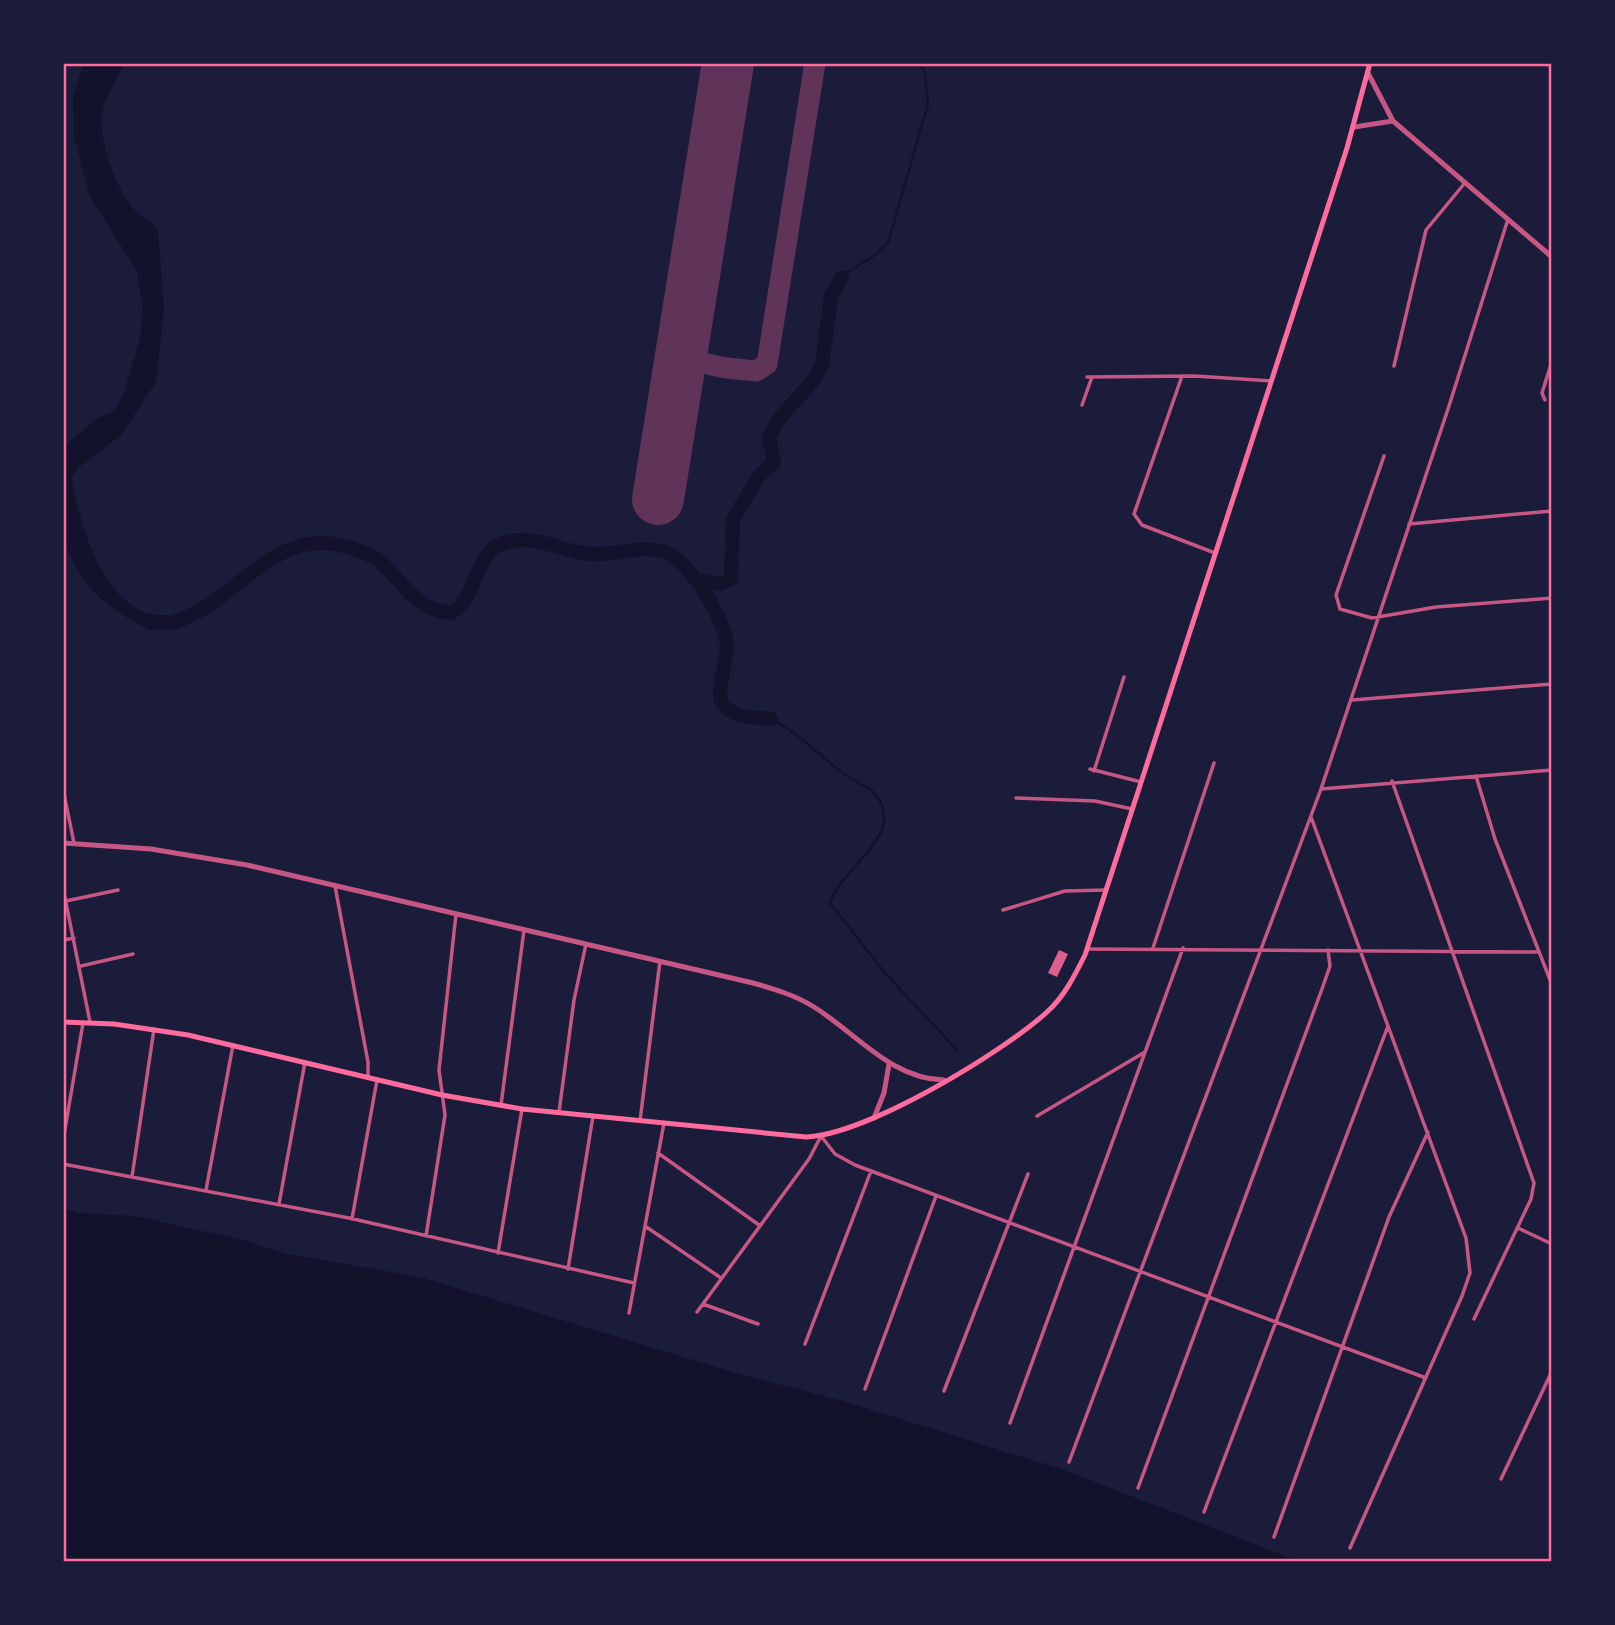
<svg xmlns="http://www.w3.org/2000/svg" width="1615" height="1625" font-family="Cabin,sans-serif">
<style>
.water{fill:#12122b}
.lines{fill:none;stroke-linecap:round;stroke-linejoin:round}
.stream{stroke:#12122b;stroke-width:2.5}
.river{stroke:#12122b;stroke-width:14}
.taxiway{stroke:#603358;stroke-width:21}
.runway{stroke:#603358;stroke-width:52}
.building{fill:#dd5f8e}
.minor{stroke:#c65784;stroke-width:3.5}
.tertiary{stroke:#c65784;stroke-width:5}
.secondary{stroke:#ff6b9d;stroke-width:5}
.neatline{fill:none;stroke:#ff6b9d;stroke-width:2.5}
</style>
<rect width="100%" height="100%" fill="#1b1b3a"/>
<!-- water -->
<path class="water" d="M 84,63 L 124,63 C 118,79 105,96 102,113 C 98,139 116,190 134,209 C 142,218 151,220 158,230 L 164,308 L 156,382 L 121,435 L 79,467 L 71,478 C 83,531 101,607 163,618 L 159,627 L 151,630 C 110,612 69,578 63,529 C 60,503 63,474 63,448 L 96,419 L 115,410 L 123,396 L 140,339 L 143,306 L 137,271 L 90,197 L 74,136 L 73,96 Z
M 63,1208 L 80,1213 L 134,1216 L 243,1240 L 287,1254 L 420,1277 L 739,1374 L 843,1401 L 1064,1470 L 1301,1562 L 63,1562 Z"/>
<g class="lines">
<!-- stream -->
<path class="stream" d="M 842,277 C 858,263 878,258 889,240 L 928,104 L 925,73 L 920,63
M 771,719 C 803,734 826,765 857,782 C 865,787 873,789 878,798 C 885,808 886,822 880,834 C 867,859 840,876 830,903 L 885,973 L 957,1050"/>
<!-- river -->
<path class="river" d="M 696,579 L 720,584 L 731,579 L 733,519 L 759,476 L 774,462 L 769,437 L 779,419 L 812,382 L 822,365 L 831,296 L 842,277
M 146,620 C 154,621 164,624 173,622 C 226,608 260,547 317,543 C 336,542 369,551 383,564 C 405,585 416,609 450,613 C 478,601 472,554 503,543 C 534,532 560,552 591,554 C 616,556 640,544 665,552 C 690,560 726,621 727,646 C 727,660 716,694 722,703 C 731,718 756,717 771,719"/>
<!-- taxiway -->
<path class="taxiway" d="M 728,79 L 730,63
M 683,343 C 691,369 733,368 756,371 L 767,364 L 815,63"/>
<!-- runway -->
<path class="runway" d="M 658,499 L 728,63"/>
</g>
<!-- building -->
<path class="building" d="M 1059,950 L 1068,954 L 1057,977 L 1048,973 Z"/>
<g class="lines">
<!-- minor -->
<path class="minor" d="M 1394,366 L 1426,230 L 1464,184
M 1182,376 L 1134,514 L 1142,525 L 1215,553
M 1087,377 L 1195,376 L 1272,381
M 1545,400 L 1542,393 L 1552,361
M 1082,405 L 1092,377
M 1384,456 L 1336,595 L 1340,609 L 1372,618 L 1436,607 L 1552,598
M 1409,524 L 1552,511
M 1352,700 L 1552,684
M 1090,769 L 1141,782
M 1094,771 L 1124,677
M 1476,776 L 1495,839 L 1552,985
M 1392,781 L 1534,1183 L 1531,1199 L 1474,1319
M 63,789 L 74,843
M 1321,789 L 1449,406 L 1508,219
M 1016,798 L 1095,801 L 1132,809
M 1311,817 L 1466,1238 L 1470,1273 L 1462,1296 L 1350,1548
M 335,886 L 368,1062 L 368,1076
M 63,888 L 90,1022
M 66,901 L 118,890
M 1003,910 L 1065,891 L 1106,890
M 63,940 L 74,938
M 1153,948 L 1214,763
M 1087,949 L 1539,952
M 81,966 L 133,954
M 501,1105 L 524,930
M 559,1112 L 574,1000 L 586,944
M 1037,1116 L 1145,1052
M 640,1121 L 660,961
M 63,1141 L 83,1023
M 658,1153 L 759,1225
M 63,1164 L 349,1218 L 634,1283
M 132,1177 L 154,1029
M 206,1190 L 233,1045
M 279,1204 L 305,1062
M 352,1219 L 377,1080
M 645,1226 L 721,1278
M 1518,1228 L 1552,1244
M 426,1236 L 445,1115 L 439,1070 L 456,914
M 498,1253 L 522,1109
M 568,1269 L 593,1116
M 703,1304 L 758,1324
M 697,1312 L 809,1159 L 821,1136 L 835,1154 L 855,1165 L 1426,1378
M 629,1313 L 664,1123
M 805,1344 L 871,1171
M 865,1389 L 936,1196
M 944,1391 L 1028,1174
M 1010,1423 L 1183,948
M 1069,1462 L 1321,789 L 1552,770
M 1501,1479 L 1552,1371
M 1138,1488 L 1322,989 L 1330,966 L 1328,950
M 1204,1512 L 1388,1026
M 1274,1537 L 1389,1217 L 1428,1132"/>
<!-- tertiary -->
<path class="tertiary" d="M 1368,73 L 1393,121
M 1354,127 L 1393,121 L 1552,257
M 63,843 L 151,849 L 247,865 L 753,983 C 774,989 795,995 814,1007 C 856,1033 891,1079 944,1080
M 874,1118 L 884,1093 L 889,1064"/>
<!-- secondary -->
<path class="secondary" d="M 63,1022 L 114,1024 L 188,1035 L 442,1095 L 522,1109 L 806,1137 C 866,1135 1002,1053 1047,1012 C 1064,997 1075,975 1085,955 L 1347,148 L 1370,63"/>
</g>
<!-- border -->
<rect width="1615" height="1625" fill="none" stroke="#1b1b3a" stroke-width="130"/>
<rect x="65" y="65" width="1485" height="1495" class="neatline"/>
</svg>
